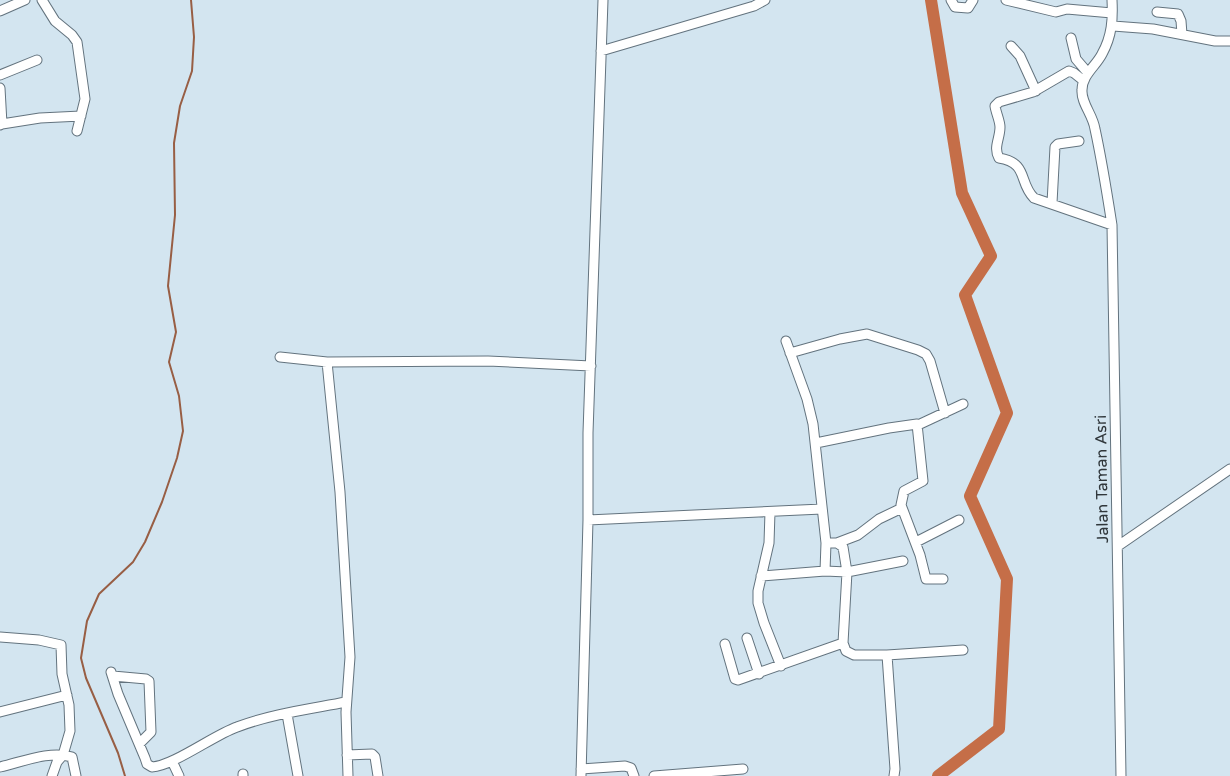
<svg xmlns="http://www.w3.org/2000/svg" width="1230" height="776" font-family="'Varela Round',sans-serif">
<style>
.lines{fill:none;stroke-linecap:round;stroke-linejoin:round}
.stream{stroke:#985e44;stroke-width:2}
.river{stroke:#c56e48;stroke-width:12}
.minor-casing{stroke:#63737e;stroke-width:11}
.minor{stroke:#fff;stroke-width:9}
.labels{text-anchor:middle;stroke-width:5;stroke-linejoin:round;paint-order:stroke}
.street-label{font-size:16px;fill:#30373b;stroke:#d3e5f0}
</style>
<rect width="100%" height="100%" fill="#d3e5f0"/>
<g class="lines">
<!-- stream -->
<path class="stream" d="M 125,776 L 118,753 L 86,678 L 81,658 L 87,621 L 99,594 L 133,562 L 145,542 L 162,502 L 177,458 L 183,431 L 179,396 L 169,362 L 176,332 L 168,286 L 175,215 L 174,143 L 180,106 L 192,71 L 194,37 L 191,0"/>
<!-- river -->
<path class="river" d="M 931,0 L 962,193 L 991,256 L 965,295 L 1007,413 L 970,496 L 1007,579 L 999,729 L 938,776"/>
<!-- minor casing -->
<g class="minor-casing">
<path id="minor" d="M 42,0 L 55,21 L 72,35 L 77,42 L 85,99 L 77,131
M 951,0 L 955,7 L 968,8 L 973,0
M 1006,0 L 1056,12 L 1067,9 L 1112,13
M 1112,0 C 1113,19 1112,36 1102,54 C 1096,66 1082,75 1082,90 C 1081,103 1093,115 1095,129 C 1102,161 1107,193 1112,225 L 1121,776
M 0,11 L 25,0
M 1157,12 L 1178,14 L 1181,21 L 1182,34
M 1113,26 L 1153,29 L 1215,41 L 1230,41
M 1071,38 L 1076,59 L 1088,73
M 1011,46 L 1020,56 L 1036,91
M 601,51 L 754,6 L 765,0
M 0,75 L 37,60
M 1084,81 L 1074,73 L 1069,71 L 1033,92 L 999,102 L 995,106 C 996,113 1000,121 1000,127 C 1000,139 993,147 999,158 C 1029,163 1018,182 1034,198 L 1112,225
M 0,88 L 2,124 L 0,125
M 2,124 L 40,118 L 81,116
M 1052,203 L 1055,147 L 1058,144 L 1079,141
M 790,353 L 840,339 L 867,334 L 918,350 L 926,354 L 930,361 L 945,413
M 280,357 L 327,362 L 488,361 L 591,366
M 327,362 L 340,492 L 350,657 L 346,712 L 348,776
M 918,425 L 963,404
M 816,443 L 889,428 L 917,424 L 923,481 L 904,491 L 901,505 L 920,555 L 926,579 L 943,579
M 770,512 L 769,543 L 758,591 L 758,603 L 764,623 L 781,666
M 588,520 L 822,509
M 916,542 L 959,520
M 837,543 L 858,535 L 879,519 L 902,508
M 1118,546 L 1230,469
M 903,561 L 847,572 L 843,643 L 846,651 L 854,655 L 887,655 L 963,650
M 825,571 L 826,543
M 761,576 L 825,571 L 847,572 L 843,547 L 837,543 L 826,543 L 813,424 L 807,399 L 786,341
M 0,637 L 39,640 L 61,645 L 62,674 L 69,705 L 70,731 L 63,755 L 57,762 L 52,776
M 747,638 L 759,674
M 725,644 L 735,679 L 738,680 L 843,643
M 887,655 L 895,769 L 894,776
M 111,672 L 118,694 L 145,758 L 147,764 L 152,767 C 173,766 214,735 237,727 C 271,714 310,709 346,702
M 113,676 L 146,679 L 149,681 L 151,732 L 140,743
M 0,712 L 67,695
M 287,714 L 298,776
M 347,755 L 372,754 L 375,757 L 378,776
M 172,761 L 179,776
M 0,767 C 22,762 50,750 72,757 L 76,776
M 581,769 L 625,766 L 631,768 L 634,776
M 243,774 L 243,776
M 581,776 L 588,520 L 588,433 L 603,0
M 654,776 L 743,769"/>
</g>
<!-- minor -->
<use href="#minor" class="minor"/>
</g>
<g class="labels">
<!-- street labels -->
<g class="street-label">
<text transform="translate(1101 479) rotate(-91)" y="6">Jalan Taman Asri</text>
</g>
</g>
</svg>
